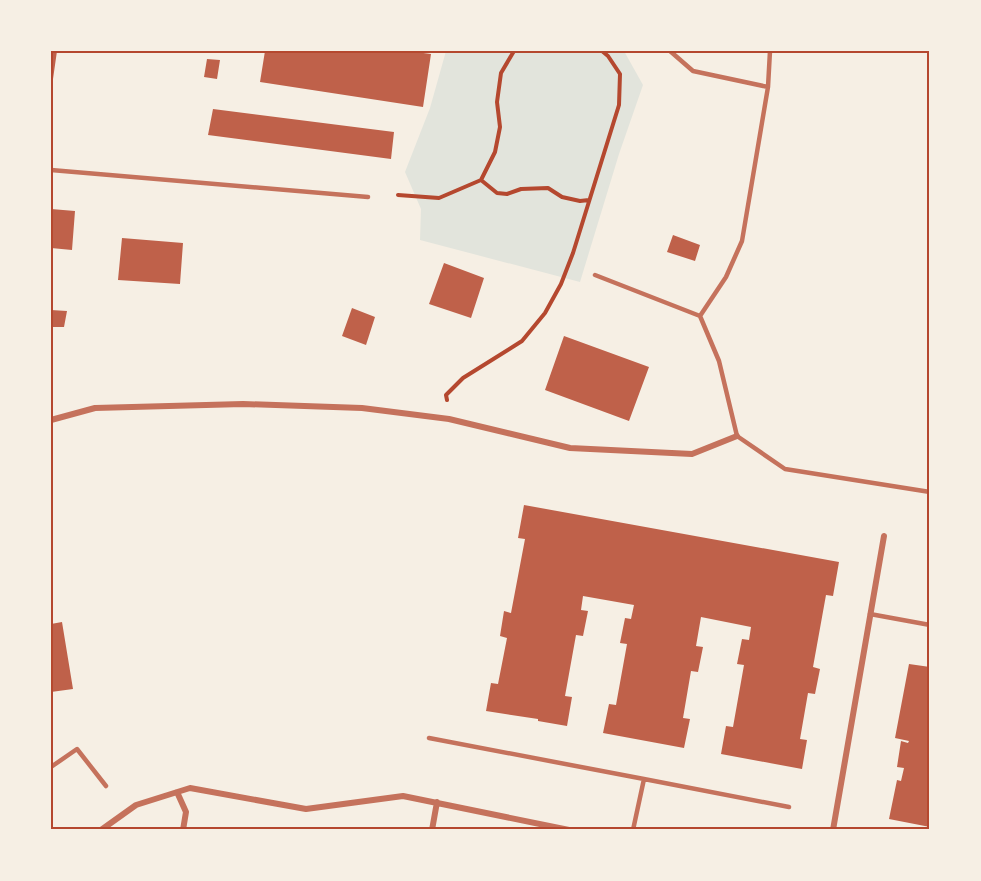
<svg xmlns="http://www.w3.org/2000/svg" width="981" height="881" font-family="'Asap Condensed',sans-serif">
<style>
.green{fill:#e2e4dc}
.building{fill:#bf614a}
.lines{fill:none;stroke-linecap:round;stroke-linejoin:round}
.path{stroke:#b5482f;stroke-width:4}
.service{stroke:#c5725c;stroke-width:4.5}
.minor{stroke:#c5725c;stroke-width:6}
.neatline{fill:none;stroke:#b5482f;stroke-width:2}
</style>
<rect width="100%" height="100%" fill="#f6efe4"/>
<!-- green -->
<path class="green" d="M 446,51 L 624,51 L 643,85 L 619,154 L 580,282 L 420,240 L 421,209 L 405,172 L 430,108 Z"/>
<!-- building -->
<path class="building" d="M 51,51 L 57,51 L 52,86 L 51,86 Z
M 265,51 L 408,51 L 431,54 L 423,107 L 260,82 Z
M 207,59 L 220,60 L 217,79 L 204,77 Z
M 213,109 L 394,132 L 391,159 L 208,135 Z
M 51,209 L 75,211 L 72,250 L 51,248 Z
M 673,235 L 700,245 L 695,261 L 667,252 Z
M 122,238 L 183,243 L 180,284 L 118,280 Z
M 444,263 L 484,278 L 471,318 L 429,304 Z
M 352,308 L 375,317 L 366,345 L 342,336 Z
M 51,310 L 67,311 L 64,327 L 51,327 Z
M 564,336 L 649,367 L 629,421 L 545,390 Z
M 524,505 L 839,562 L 833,596 L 826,595 L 813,667 L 820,669 L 815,694 L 808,693 L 800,739 L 807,740 L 802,769 L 721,754 L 726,726 L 733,727 L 744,665 L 737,664 L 742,639 L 749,640 L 751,627 L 701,617 L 696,646 L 703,647 L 698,672 L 691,671 L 683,718 L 690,719 L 684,748 L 603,733 L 609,704 L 616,705 L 627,644 L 620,643 L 625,618 L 631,619 L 634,605 L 583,596 L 581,610 L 588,611 L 583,636 L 576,635 L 565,696 L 572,697 L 567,726 L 538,721 L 538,719 L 486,711 L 491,683 L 498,684 L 507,638 L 500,636 L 504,611 L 511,613 L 525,539 L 518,538 Z
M 62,622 L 73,689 L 51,692 L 51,624 Z
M 909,664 L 930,667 L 930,827 L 889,819 L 897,780 L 901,781 L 904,768 L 897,767 L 901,741 L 908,743 L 909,741 L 895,738 Z"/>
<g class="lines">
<!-- path -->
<path class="path" d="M 481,180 L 497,193 L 507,194 L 521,189 L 548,188 L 562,197 L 580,201 L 589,200
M 398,195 L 439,198 L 481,180 L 495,152 L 500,127 L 497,102 L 501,73 L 514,51
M 447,400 L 446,395 L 463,378 L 522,341 L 545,313 L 561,284 L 573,253 L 619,105 L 620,74 L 608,56 L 602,51"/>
<!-- service -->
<path class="service" d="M 670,51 L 693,71 L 768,87
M 51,170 L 368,197
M 595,275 L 700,316 L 719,361 L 737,436 L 785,469 L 930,492
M 700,316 L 726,277 L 742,241 L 768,87 L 770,51
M 870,614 L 930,625
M 429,738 L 644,779
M 51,767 L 77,749 L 106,786
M 633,830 L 644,779 L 789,807"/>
<!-- minor -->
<path class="minor" d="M 51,420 L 95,408 L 243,404 L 362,408 L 449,419 L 570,448 L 692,454 L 737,436
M 177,792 L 186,812 L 183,830
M 101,830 L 136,805 L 190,788 L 306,809 L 403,796 L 569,830
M 432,830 L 437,802
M 833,830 L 884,536"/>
</g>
<!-- border -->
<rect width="981" height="881" fill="none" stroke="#f6efe4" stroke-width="105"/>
<rect x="52" y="52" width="876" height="776" class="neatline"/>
</svg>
